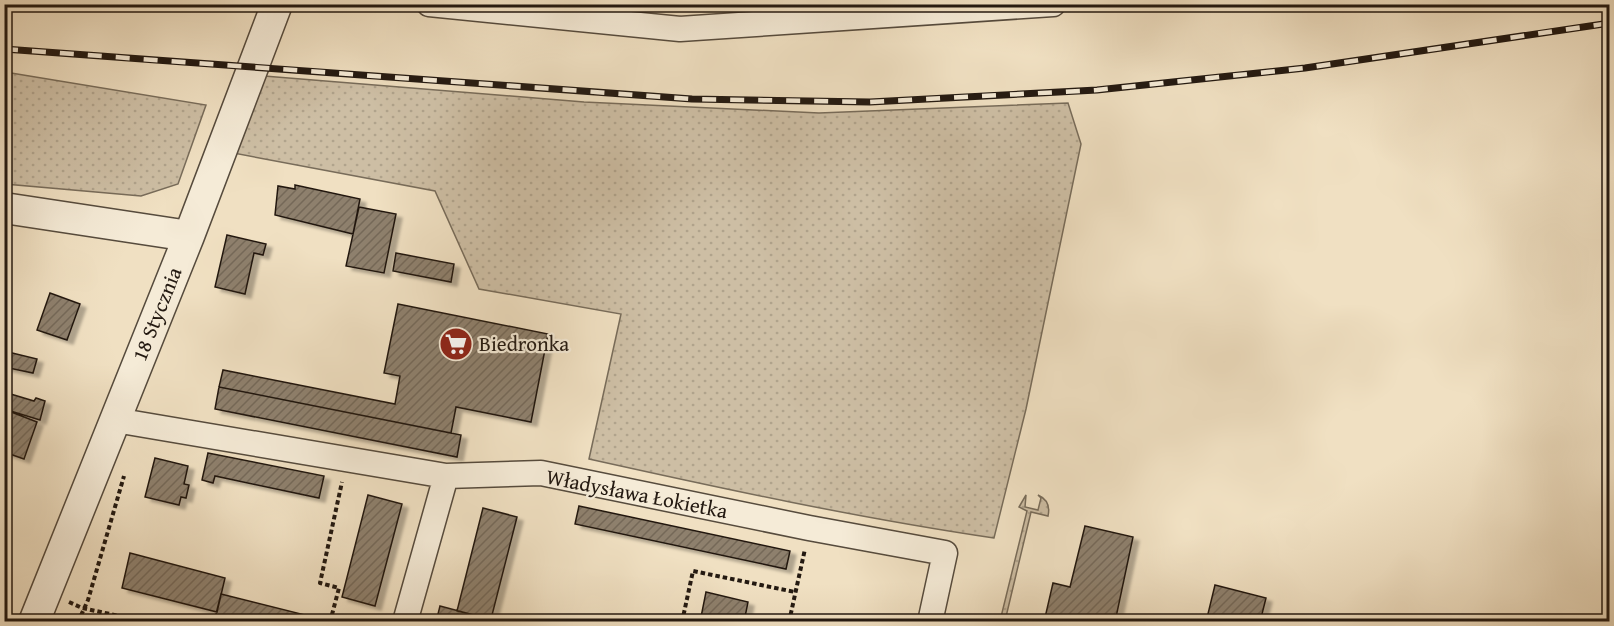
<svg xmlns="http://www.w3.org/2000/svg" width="1614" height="626" font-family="'Gentium Book Plus',serif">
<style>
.grass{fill:url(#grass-dots);stroke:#786c5a;stroke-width:1.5}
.building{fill:url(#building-hatch);stroke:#231911;stroke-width:1.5;filter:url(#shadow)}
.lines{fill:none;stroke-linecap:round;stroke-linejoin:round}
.minor-casing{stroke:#564b3d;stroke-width:27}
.tertiary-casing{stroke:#564b3d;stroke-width:33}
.path{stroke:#231911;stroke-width:4;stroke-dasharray:4.5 3;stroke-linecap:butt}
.minor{stroke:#f5ebd7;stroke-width:24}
.tertiary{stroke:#f5ebd7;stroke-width:30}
.rail-casing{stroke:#231911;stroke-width:7}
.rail{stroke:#f5ebd7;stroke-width:4.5;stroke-dasharray:14;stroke-linecap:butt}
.labels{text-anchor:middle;stroke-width:4.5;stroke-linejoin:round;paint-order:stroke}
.street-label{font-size:21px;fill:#231911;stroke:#f5ebd7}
.poi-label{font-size:21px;fill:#231911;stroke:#f5ebd7;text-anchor:start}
</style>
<defs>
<pattern id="grass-dots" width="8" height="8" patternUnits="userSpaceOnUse" patternTransform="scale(1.5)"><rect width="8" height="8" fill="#cdbea4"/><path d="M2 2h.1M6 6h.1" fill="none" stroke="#b0a38c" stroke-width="1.8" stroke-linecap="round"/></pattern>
<pattern id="building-hatch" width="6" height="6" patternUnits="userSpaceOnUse" patternTransform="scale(1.5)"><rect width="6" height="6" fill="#8e806d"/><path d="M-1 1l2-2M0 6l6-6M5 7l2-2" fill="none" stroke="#746858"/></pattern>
<filter id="shadow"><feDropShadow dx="6" dy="4" stdDeviation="1.5" flood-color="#0004"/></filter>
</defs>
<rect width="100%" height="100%" fill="#f0e0c2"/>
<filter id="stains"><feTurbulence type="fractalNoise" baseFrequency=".00333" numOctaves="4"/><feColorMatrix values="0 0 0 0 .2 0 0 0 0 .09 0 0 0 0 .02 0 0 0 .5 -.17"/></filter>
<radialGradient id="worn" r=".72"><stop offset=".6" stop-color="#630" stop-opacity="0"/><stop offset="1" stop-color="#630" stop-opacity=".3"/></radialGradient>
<!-- grass -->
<path class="grass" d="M 5,72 L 206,105 L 178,184 L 141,196 L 5,184 Z
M 264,76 L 584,102 L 819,113 L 1068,103 L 1081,144 L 1026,409 L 994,538 C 858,518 724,489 589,459 L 621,314 L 479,289 L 435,191 L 228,152 Z
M 1026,495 L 1025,507 L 1038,510 L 1041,498 L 1038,495 C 1047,499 1050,507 1048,516 L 1031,512 L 1005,621 L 1000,621 L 1027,511 L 1019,507 Z"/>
<!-- building -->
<path class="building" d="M 295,185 L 360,199 L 353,234 L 275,215 L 278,186 L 295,189 Z
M 359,207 L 396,214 L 384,273 L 346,266 Z
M 227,235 L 266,244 L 263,255 L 254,253 L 245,294 L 215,287 Z
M 396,253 L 454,264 L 451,282 L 393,271 Z
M 50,293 L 80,304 L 67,340 L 37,330 Z
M 398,304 L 548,334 L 531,422 L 456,407 L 451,433 L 219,387 L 223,370 L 395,404 L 400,376 L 384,373 Z
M 4,351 L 37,359 L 33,373 L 4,367 Z
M 219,387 L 461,435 L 457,457 L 215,409 Z
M 4,392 L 34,401 L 36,398 L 45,401 L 40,420 L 4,409 Z
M 6,410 L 37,422 L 24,459 L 4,452 Z
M 208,453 L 324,476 L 319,498 L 215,476 L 213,483 L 202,480 Z
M 155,458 L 188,466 L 184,484 L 189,485 L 186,498 L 181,497 L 179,505 L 145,497 Z
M 368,495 L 402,504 L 375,606 L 342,597 Z
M 579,506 L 790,551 L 786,569 L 575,524 Z
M 483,508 L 517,517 L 491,619 L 457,611 Z
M 1085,526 L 1133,537 L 1115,622 L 1044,622 L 1053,583 L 1070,587 Z
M 130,553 L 225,578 L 217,612 L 122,588 Z
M 1215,585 L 1266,598 L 1260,622 L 1206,622 Z
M 706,592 L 748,602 L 744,622 L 700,622 Z
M 221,594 L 317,618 L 317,622 L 214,622 Z
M 440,606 L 474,615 L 472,622 L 436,622 Z"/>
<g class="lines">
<!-- minor casing -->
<g class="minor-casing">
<path id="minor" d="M 429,4 L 680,29 L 1053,4
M 115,420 L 446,476 L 541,473 L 809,528 L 945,553 L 930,622
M 405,622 L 446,476"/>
</g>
<!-- tertiary casing -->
<g class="tertiary-casing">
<path id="tertiary" d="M 4,208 L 189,236
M 34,622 L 189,236 L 277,4"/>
</g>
<!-- path -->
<path class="path" d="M 69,602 L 82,608 L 147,622
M 78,622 L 88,600 L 124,476
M 330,622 L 339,588 L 320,583 L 342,482
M 682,622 L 693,571 L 795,592
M 789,622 L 805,549"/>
<!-- minor -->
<use href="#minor" class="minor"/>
<!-- tertiary -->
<use href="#tertiary" class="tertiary"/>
<!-- rail casing -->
<g class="rail-casing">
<path id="rail" d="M 4,49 L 692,99 L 870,102 L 1097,90 L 1305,68 L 1610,23"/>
</g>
<!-- rail -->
<use href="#rail" class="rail"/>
</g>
<!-- icons -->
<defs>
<g id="supermarket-disc" transform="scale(1.725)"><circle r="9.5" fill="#8f2418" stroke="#f5ebd7"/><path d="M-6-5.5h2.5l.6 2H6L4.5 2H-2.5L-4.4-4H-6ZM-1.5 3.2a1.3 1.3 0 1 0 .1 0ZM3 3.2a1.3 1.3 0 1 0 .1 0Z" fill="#fff"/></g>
</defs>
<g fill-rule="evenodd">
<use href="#supermarket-disc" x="456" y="344"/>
</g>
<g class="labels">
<!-- street labels -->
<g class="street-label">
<text transform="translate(157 314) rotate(-68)" y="7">18 Stycznia</text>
<text transform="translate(637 494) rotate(11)" y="7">Władysława Łokietka</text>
</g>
<!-- poi labels -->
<g class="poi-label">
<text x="479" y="351">Biedronka</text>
</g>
</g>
<!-- margin -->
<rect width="1614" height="626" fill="none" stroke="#f0e0c2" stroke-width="24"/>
<rect x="6" y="6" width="1602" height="614" fill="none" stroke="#231911" stroke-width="3"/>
<rect x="12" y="12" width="1590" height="602" fill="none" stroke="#231911" stroke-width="1.5"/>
<rect width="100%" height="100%" filter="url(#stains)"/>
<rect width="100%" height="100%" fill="url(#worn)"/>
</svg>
